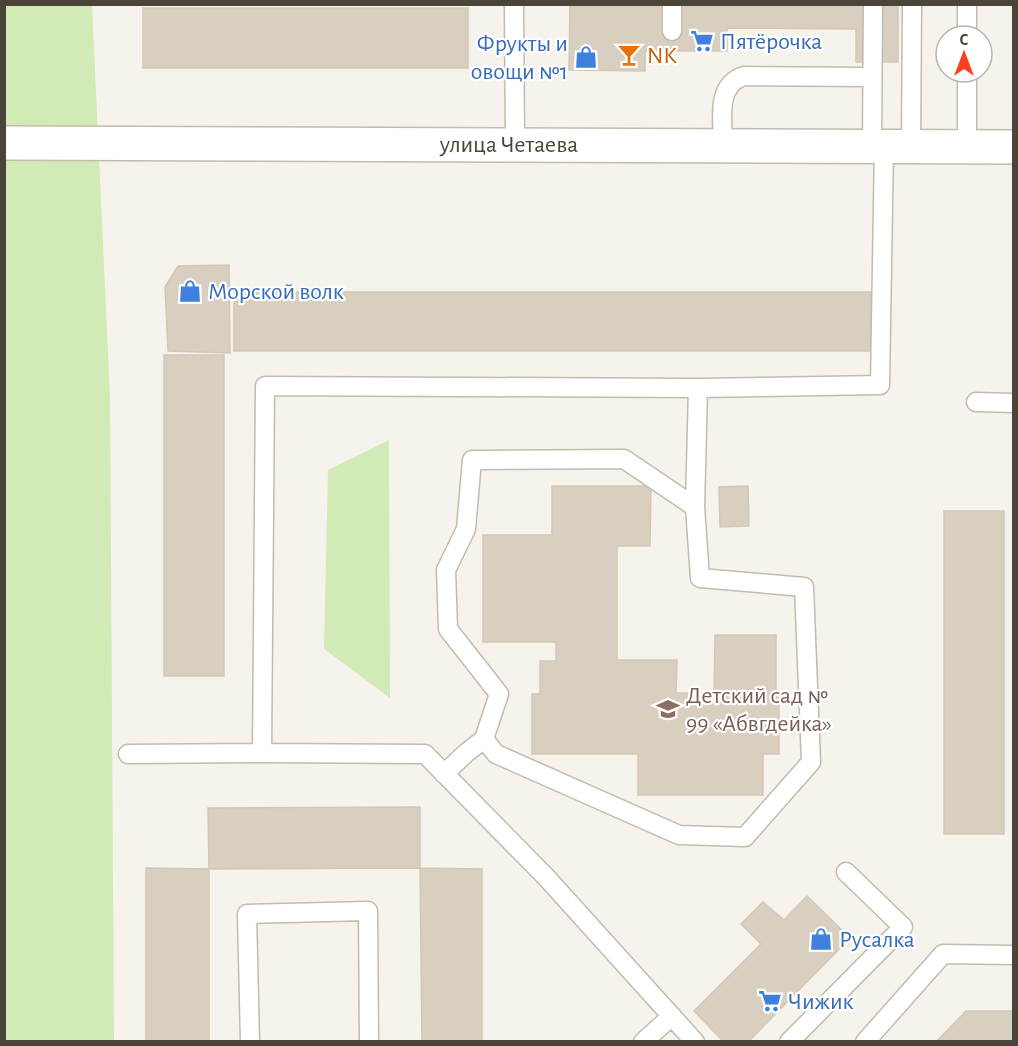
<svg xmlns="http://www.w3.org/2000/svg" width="1018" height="1046" font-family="'Alegreya Sans',sans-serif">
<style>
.green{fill:#d2eab5}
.building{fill:#d8cfc1;stroke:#d3c7b4;stroke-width:1.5}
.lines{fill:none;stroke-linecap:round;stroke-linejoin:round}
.service-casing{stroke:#c2bbae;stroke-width:21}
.minor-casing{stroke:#c2bbae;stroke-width:36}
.service{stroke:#fff;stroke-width:18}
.minor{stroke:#fff;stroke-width:33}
.labels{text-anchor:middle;stroke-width:4.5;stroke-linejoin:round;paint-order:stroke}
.shop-label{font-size:24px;fill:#366cbe;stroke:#fff;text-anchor:start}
.food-label{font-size:24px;fill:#c56008;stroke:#fff;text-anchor:start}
.street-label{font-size:24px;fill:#4b4439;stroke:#fff}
.education-label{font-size:24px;fill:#785e54;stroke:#fff;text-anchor:start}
</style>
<rect width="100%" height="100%" fill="#f6f3ec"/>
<!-- green -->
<path class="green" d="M 5,5 L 92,5 L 110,396 L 114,1041 L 5,1042 Z
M 389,440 L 390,698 L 324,649 L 328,470 Z"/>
<!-- building -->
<path class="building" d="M 570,4 L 898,4 L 898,62 L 856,62 L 856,29 L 727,28 L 727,51 L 645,51 L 645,71 L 569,70 Z
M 143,8 L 468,8 L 468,68 L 143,68 Z
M 229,265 L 230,353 L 168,351 L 165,287 L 178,266 Z
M 234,292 L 871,292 L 871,351 L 234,351 Z
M 164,355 L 224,355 L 224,676 L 164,676 Z
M 552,486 L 651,486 L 650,546 L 617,546 L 617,660 L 677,660 L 676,693 L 714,693 L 715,635 L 776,635 L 776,694 L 779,694 L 779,754 L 763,754 L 763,795 L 638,795 L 638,754 L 532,754 L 532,694 L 540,694 L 540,661 L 556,661 L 556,642 L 483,642 L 483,535 L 552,535 Z
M 748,486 L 749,526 L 720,527 L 719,487 Z
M 944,511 L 1004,511 L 1004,834 L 944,834 Z
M 420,807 L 420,868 L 209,869 L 208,808 Z
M 146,868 L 209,869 L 209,1042 L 146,1042 Z
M 420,868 L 482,869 L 482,1042 L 422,1042 Z
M 807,896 L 850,938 L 748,1042 L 724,1042 L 694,1011 L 761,944 L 741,924 L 763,902 L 784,920 Z
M 966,1011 L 1014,1011 L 1014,1042 L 936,1042 Z"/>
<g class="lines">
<!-- service casing -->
<g class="service-casing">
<path id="service" d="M 514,4 L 515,144
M 967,4 L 967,36
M 672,31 L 672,4
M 967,72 L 967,147
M 723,145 C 723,121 715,85 744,76 L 872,77
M 872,146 L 873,4
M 911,146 L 912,4
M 976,402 L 1014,403
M 695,507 L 624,459 L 472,460 L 466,529 L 446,570 L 448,629 L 499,694 L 484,739 L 496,754 L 679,835 L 745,837 L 811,762 L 804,587 L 700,578 L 695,507 L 698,388
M 262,753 L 425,754 L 546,877 L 695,1042
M 128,754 L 262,753 L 265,386 L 698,388 L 880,385 L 884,146
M 444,774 L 466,753 L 484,739
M 250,1042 L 247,914 L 368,911 L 369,1042
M 643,1042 L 672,1016
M 789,1042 L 903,927 L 846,872
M 865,1042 L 943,954 L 1014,955"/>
</g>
<!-- minor casing -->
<g class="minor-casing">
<path id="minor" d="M 4,143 L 1014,147"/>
</g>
<!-- service -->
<use href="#service" class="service"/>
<!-- minor -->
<use href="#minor" class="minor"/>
</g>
<!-- icons -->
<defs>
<g id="supermarket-bare" transform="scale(1.8)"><path d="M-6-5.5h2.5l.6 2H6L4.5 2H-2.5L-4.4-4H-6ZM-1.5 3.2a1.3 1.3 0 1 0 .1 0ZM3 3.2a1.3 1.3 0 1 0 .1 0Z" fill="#3f7fe0" stroke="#fff" stroke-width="2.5" paint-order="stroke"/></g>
<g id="bar-bare" transform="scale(1.8)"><path d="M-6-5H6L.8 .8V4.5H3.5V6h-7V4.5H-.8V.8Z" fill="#e8710a" stroke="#fff" stroke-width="2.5" paint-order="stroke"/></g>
<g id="shop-bare" transform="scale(1.8)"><path d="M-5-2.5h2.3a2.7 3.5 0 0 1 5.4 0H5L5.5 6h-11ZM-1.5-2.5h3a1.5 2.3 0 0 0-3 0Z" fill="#3f7fe0" stroke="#fff" stroke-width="2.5" paint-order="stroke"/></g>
<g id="school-bare" transform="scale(1.8)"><path d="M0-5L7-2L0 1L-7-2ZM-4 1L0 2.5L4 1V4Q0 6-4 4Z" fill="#8d6e63" stroke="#fff" stroke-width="2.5" paint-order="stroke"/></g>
</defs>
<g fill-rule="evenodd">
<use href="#supermarket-bare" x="702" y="41"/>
<use href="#bar-bare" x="629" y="55"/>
<use href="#shop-bare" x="586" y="57"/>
<use href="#shop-bare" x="190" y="291"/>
<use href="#school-bare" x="668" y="709"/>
<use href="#shop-bare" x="821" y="939"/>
<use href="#supermarket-bare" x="770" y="1001"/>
</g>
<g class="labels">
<!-- shop labels -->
<g class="shop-label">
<text x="720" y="49">Пятёрочка</text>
<text x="568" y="51" text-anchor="end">Фрукты и<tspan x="568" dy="28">овощи №1</tspan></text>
<text x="208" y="299">Морской волк</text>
<text x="839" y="947">Русалка</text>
<text x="788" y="1009">Чижик</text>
</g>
<!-- food labels -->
<g class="food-label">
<text x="647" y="63">NK</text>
</g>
<!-- street labels -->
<g class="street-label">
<text x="509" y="152">улица Четаева</text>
</g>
<!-- education labels -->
<g class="education-label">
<text x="686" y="703">Детский сад №<tspan x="686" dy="28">99 «Абвгдейка»</tspan></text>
</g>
</g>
<!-- border -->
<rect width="1018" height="1046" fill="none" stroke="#4b4439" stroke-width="12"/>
<!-- north arrow -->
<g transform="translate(964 54)"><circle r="28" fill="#ffffff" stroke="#b7b4b0" stroke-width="1.5"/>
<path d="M0-4.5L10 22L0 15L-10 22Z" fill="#fc3f1d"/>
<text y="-9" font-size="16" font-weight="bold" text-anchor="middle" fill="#4b4439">С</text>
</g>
</svg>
